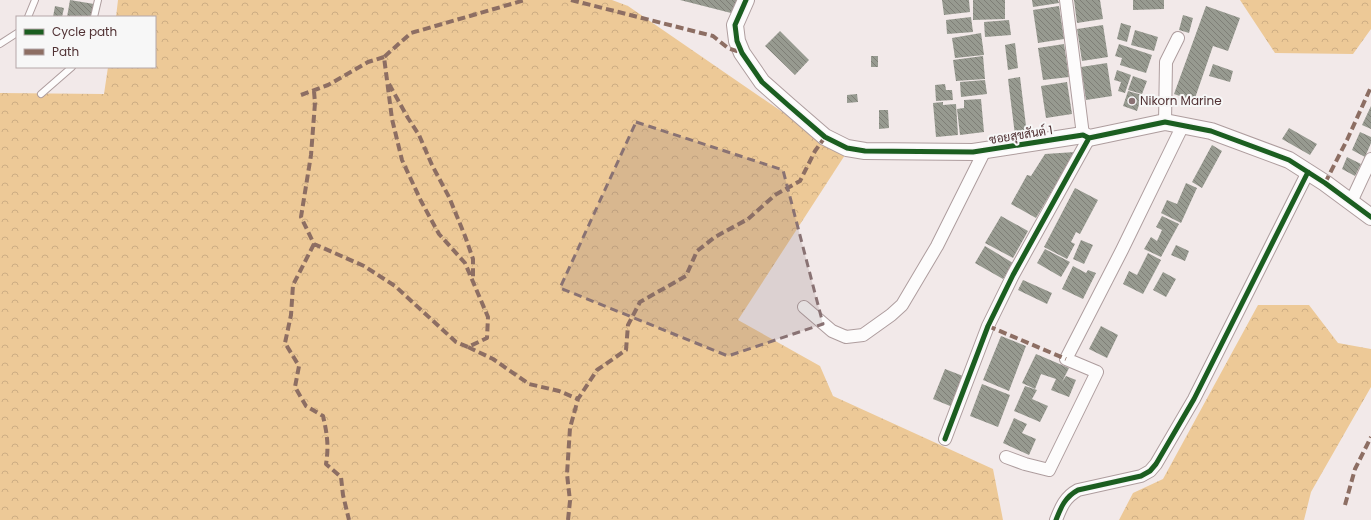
<svg xmlns="http://www.w3.org/2000/svg" width="1371" height="520" font-family="Poppins,Sarabun,sans-serif">
<style>
.forest{fill:url(#forest-crowns)}
.building{fill:url(#building-back-hatch)}
.lines{fill:none;stroke-linecap:round;stroke-linejoin:round}
.lane-casing{stroke:#ae9d9e;stroke-width:8}
.street-casing{stroke:#ae9d9e;stroke-width:14}
.secondary-casing{stroke:#ae9d9e;stroke-width:18}
.lane{stroke:#fdfcfc;stroke-width:6}
.street{stroke:#fdfcfc;stroke-width:12}
.secondary{stroke:#fdfcfc;stroke-width:16}
.quiet{stroke:#8d6e63;stroke-width:4;stroke-dasharray:8 4;stroke-linecap:butt}
.cycleway-casing{stroke:#f7f7f7;stroke-width:8}
.cycleway{stroke:#1b5e20;stroke-width:5}
.marked{fill:#897273;fill-opacity:0.2;stroke:#897273;stroke-width:3;stroke-dasharray:8 5;stroke-linejoin:round}
.poi-dot{fill:#897273;stroke:#f7f7f7;stroke-width:1.5}
.labels{text-anchor:middle;stroke-width:4;stroke-linejoin:round;paint-order:stroke}
.poi-label{font-size:12px;fill:#513234;stroke:#f7f7f7;text-anchor:start}
.street-label{font-size:12px;fill:#513234;stroke:#f7f7f7}
</style>
<defs>
<pattern id="forest-crowns" width="20" height="18" patternUnits="userSpaceOnUse"><rect width="20" height="18" fill="#edc997"/><path d="M2 6a3 3 0 1 1 6 0M12 15a3 3 0 1 1 6 0" fill="none" stroke="#cdad83"/></pattern>
<pattern id="building-back-hatch" width="6" height="6" patternUnits="userSpaceOnUse"><rect width="6" height="6" fill="#979a90"/><path d="M-1 5l2 2M0 0l6 6M5-1l2 2" fill="none" stroke="#7e7e76"/></pattern>
</defs>
<rect width="100%" height="100%" fill="#f2e9e9"/>
<!-- forest -->
<path class="forest" d="M 118,0 L 612,0 L 628,6 L 845,155 L 738,320 L 820,366 L 833,396 L 993,469 L 1003,520 L 0,520 L 0,93 L 104,94 L 108,67 L 155,67 L 155,17 L 116,17 Z
M 1240,0 L 1371,0 L 1371,29 L 1353,54 L 1275,53 Z
M 1258,305 L 1309,305 L 1338,343 L 1371,349 L 1371,387 L 1311,492 L 1304,520 L 1119,520 L 1133,493 L 1163,479 Z"/>
<!-- building -->
<path class="building" d="M 70,0 L 94,4 L 92,17 L 67,17 Z
M 680,0 L 740,0 L 737,12 L 731,13 Z
M 942,0 L 969,0 L 970,12 L 944,15 Z
M 973,0 L 1005,0 L 1005,19 L 973,20 Z
M 1032,0 L 1058,0 L 1059,3 L 1033,7 Z
M 1074,0 L 1100,0 L 1103,19 L 1077,23 Z
M 1133,0 L 1164,0 L 1164,9 L 1133,10 Z
M 55,6 L 64,8 L 62,17 L 53,17 Z
M 1059,6 L 1064,39 L 1038,43 L 1033,10 Z
M 1206,6 L 1240,18 L 1228,51 L 1213,46 L 1194,101 L 1174,94 Z
M 1183,15 L 1193,18 L 1189,33 L 1179,30 Z
M 971,17 L 973,32 L 947,34 L 946,20 Z
M 1009,20 L 1011,35 L 985,37 L 984,22 Z
M 1121,23 L 1131,26 L 1127,42 L 1117,39 Z
M 1103,25 L 1108,57 L 1082,61 L 1077,29 Z
M 1135,30 L 1158,37 L 1154,51 L 1131,45 Z
M 780,31 L 809,60 L 795,75 L 765,46 Z
M 981,33 L 984,55 L 955,58 L 952,38 Z
M 1015,43 L 1018,68 L 1008,70 L 1005,45 Z
M 1064,44 L 1069,77 L 1043,80 L 1038,48 Z
M 1119,44 L 1152,55 L 1146,73 L 1120,65 L 1122,58 L 1115,56 Z
M 871,56 L 878,56 L 878,67 L 871,67 Z
M 983,56 L 985,79 L 956,81 L 953,60 Z
M 1107,63 L 1112,96 L 1086,100 L 1081,67 Z
M 1213,64 L 1233,71 L 1230,82 L 1209,76 Z
M 1117,70 L 1131,75 L 1125,93 L 1118,91 L 1121,82 L 1114,80 Z
M 1133,76 L 1147,81 L 1142,94 L 1128,90 Z
M 1020,77 L 1027,134 L 1015,135 L 1008,79 Z
M 985,80 L 987,94 L 961,97 L 960,82 Z
M 1067,82 L 1072,114 L 1046,118 L 1041,86 Z
M 945,84 L 946,90 L 952,90 L 953,100 L 936,101 L 935,85 Z
M 1128,91 L 1142,95 L 1137,111 L 1123,106 Z
M 857,94 L 858,102 L 847,103 L 847,95 Z
M 981,99 L 984,132 L 960,135 L 957,109 L 964,108 L 964,100 Z
M 943,102 L 943,105 L 956,104 L 958,135 L 936,137 L 933,103 Z
M 1371,106 L 1371,129 L 1362,125 Z
M 879,110 L 888,110 L 889,128 L 879,129 Z
M 1289,128 L 1317,144 L 1310,155 L 1282,139 Z
M 1360,132 L 1371,137 L 1371,143 L 1365,157 L 1352,150 Z
M 1212,145 L 1222,151 L 1202,188 L 1192,182 Z
M 1075,152 L 1036,218 L 1011,204 L 1027,175 L 1031,176 L 1045,154 Z
M 1347,157 L 1361,164 L 1355,176 L 1342,169 Z
M 1186,183 L 1197,188 L 1181,223 L 1161,213 L 1167,200 L 1177,204 Z
M 1075,188 L 1098,200 L 1080,234 L 1076,232 L 1071,242 L 1075,244 L 1067,259 L 1044,247 Z
M 1001,216 L 1028,231 L 1013,258 L 985,243 Z
M 1162,216 L 1179,224 L 1161,257 L 1144,249 L 1151,237 L 1157,241 L 1162,230 L 1156,227 Z
M 1081,240 L 1093,245 L 1084,264 L 1073,259 Z
M 1176,245 L 1189,251 L 1185,261 L 1171,255 Z
M 985,246 L 1013,263 L 1003,279 L 975,263 Z
M 1045,249 L 1070,262 L 1061,277 L 1037,263 Z
M 1148,253 L 1161,260 L 1143,294 L 1123,284 L 1129,271 L 1137,275 Z
M 1073,266 L 1086,273 L 1088,270 L 1096,273 L 1083,299 L 1062,289 Z
M 1163,272 L 1176,279 L 1166,297 L 1153,290 Z
M 1023,280 L 1052,293 L 1047,304 L 1018,290 Z
M 1101,326 L 1118,335 L 1107,358 L 1089,349 Z
M 1001,336 L 1026,346 L 1009,391 L 983,380 Z
M 1036,354 L 1069,368 L 1062,382 L 1066,376 L 1076,380 L 1069,397 L 1051,390 L 1056,379 L 1041,374 L 1035,389 L 1022,383 Z
M 945,369 L 963,376 L 956,394 L 960,395 L 955,408 L 933,399 Z
M 982,384 L 1010,395 L 998,427 L 970,416 Z
M 1025,386 L 1037,390 L 1032,399 L 1048,406 L 1040,422 L 1014,411 Z
M 1014,418 L 1027,424 L 1022,433 L 1036,439 L 1029,455 L 1003,443 Z"/>
<g class="lines">
<!-- lane casing -->
<g class="lane-casing">
<path id="lane" d="M 28,17 L 35,0
M 94,17 L 98,0
M 0,44 L 17,33
M 41,94 L 72,67"/>
</g>
<!-- street casing -->
<g class="street-casing">
<path id="street" d="M 1066,0 L 1083,135
M 1165,122 L 1166,62 L 1178,38
M 1351,202 L 1371,159
M 804,307 L 832,331 L 846,337 L 863,335 L 891,315 L 902,305 L 937,246 L 985,150
M 945,439 L 988,326 L 1013,275 L 1089,138
M 1006,457 L 1025,464 L 1049,470 L 1097,372 L 1066,359 L 1122,250 L 1183,125
M 1056,520 C 1061,507 1065,497 1078,490 L 1141,476 L 1150,471 L 1156,464 L 1194,399 L 1308,172"/>
</g>
<!-- secondary casing -->
<g class="secondary-casing">
<path id="secondary" d="M 746,0 L 735,25 L 737,41 L 742,53 L 762,82 L 788,105 L 825,137 L 847,148 L 865,151 L 973,152 L 1083,135 L 1089,138 L 1165,122 L 1211,131 L 1289,160 L 1325,183 L 1371,217"/>
</g>
<!-- lane -->
<use href="#lane" class="lane"/>
<!-- street -->
<use href="#street" class="street"/>
<!-- secondary -->
<use href="#secondary" class="secondary"/>
<!-- quiet -->
<path class="quiet" d="M 571,0 L 713,36 L 728,48 L 742,53
M 389,84 L 408,118 L 419,135 L 432,165 L 449,197 L 465,236 L 473,259 L 473,277
M 314,91 L 315,103 L 311,155 L 301,217 L 314,244 L 364,266 L 395,286 L 456,342 L 468,347 L 487,338 L 488,317 L 465,263 L 439,234 L 421,201 L 402,160 L 392,119 L 384,57 L 411,33 L 525,0
M 301,95 L 328,85 L 368,62 L 384,57
M 1325,183 L 1347,140 L 1371,87
M 314,244 L 293,285 L 291,315 L 285,343 L 299,366 L 295,387 L 306,406 L 323,416 C 327,433 329,446 326,464 L 341,477 L 343,495 L 349,520
M 988,326 L 1066,359
M 468,347 L 493,359 L 529,384 L 559,391 L 578,399
M 1345,505 L 1355,469 L 1371,437
M 568,520 L 570,501 L 567,474 L 570,428 L 578,399 L 597,370 L 626,350 L 628,325 L 640,302 L 686,276 L 697,251 L 715,237 L 748,219 L 775,195 L 800,181 L 815,151 L 825,137"/>
<!-- cycleway casing -->
<g class="cycleway-casing">
<path id="cycleway" d="M 746,0 L 735,25 L 737,41 L 742,53 L 762,82 L 788,105 L 825,137 L 847,148 L 865,151 L 973,152 L 1083,135 L 1089,138 L 1165,122 L 1211,131 L 1289,160 L 1325,183 L 1371,217
M 945,439 L 988,326 L 1013,275 L 1089,138
M 1056,520 C 1061,507 1065,497 1078,490 L 1141,476 L 1150,471 L 1156,464 L 1194,399 L 1308,172"/>
</g>
<!-- cycleway -->
<use href="#cycleway" class="cycleway"/>
</g>
<!-- marked area -->
<path class="marked" d="M 636,122 L 783,170 L 823,324 L 728,356 L 560,288 Z"/>
<!-- markers -->
<circle class="poi-dot" cx="1132" cy="101" r="4"/>
<g class="labels">
<!-- poi labels -->
<g class="poi-label">
<text x="1140" y="105">Nikorn Marine</text>
</g>
<!-- street labels -->
<g class="street-label">
<text transform="translate(1021 135) rotate(-9)" y="4">ซอยสุขสันต์ 1</text>
</g>
</g>
<!-- legend -->
<rect x="16" y="16" width="140" height="52" fill="#f7f7f7" stroke="#b5a8a9"/>
<rect x="24" y="29" width="20" height="6" fill="#1b5e20" stroke="#b5a8a9"/>
<text x="52" y="36" font-size="12" fill="#513234">Cycle path</text>
<rect x="24" y="49" width="20" height="6" fill="#8d6e63" stroke="#b5a8a9"/>
<text x="52" y="56" font-size="12" fill="#513234">Path</text>
</svg>
